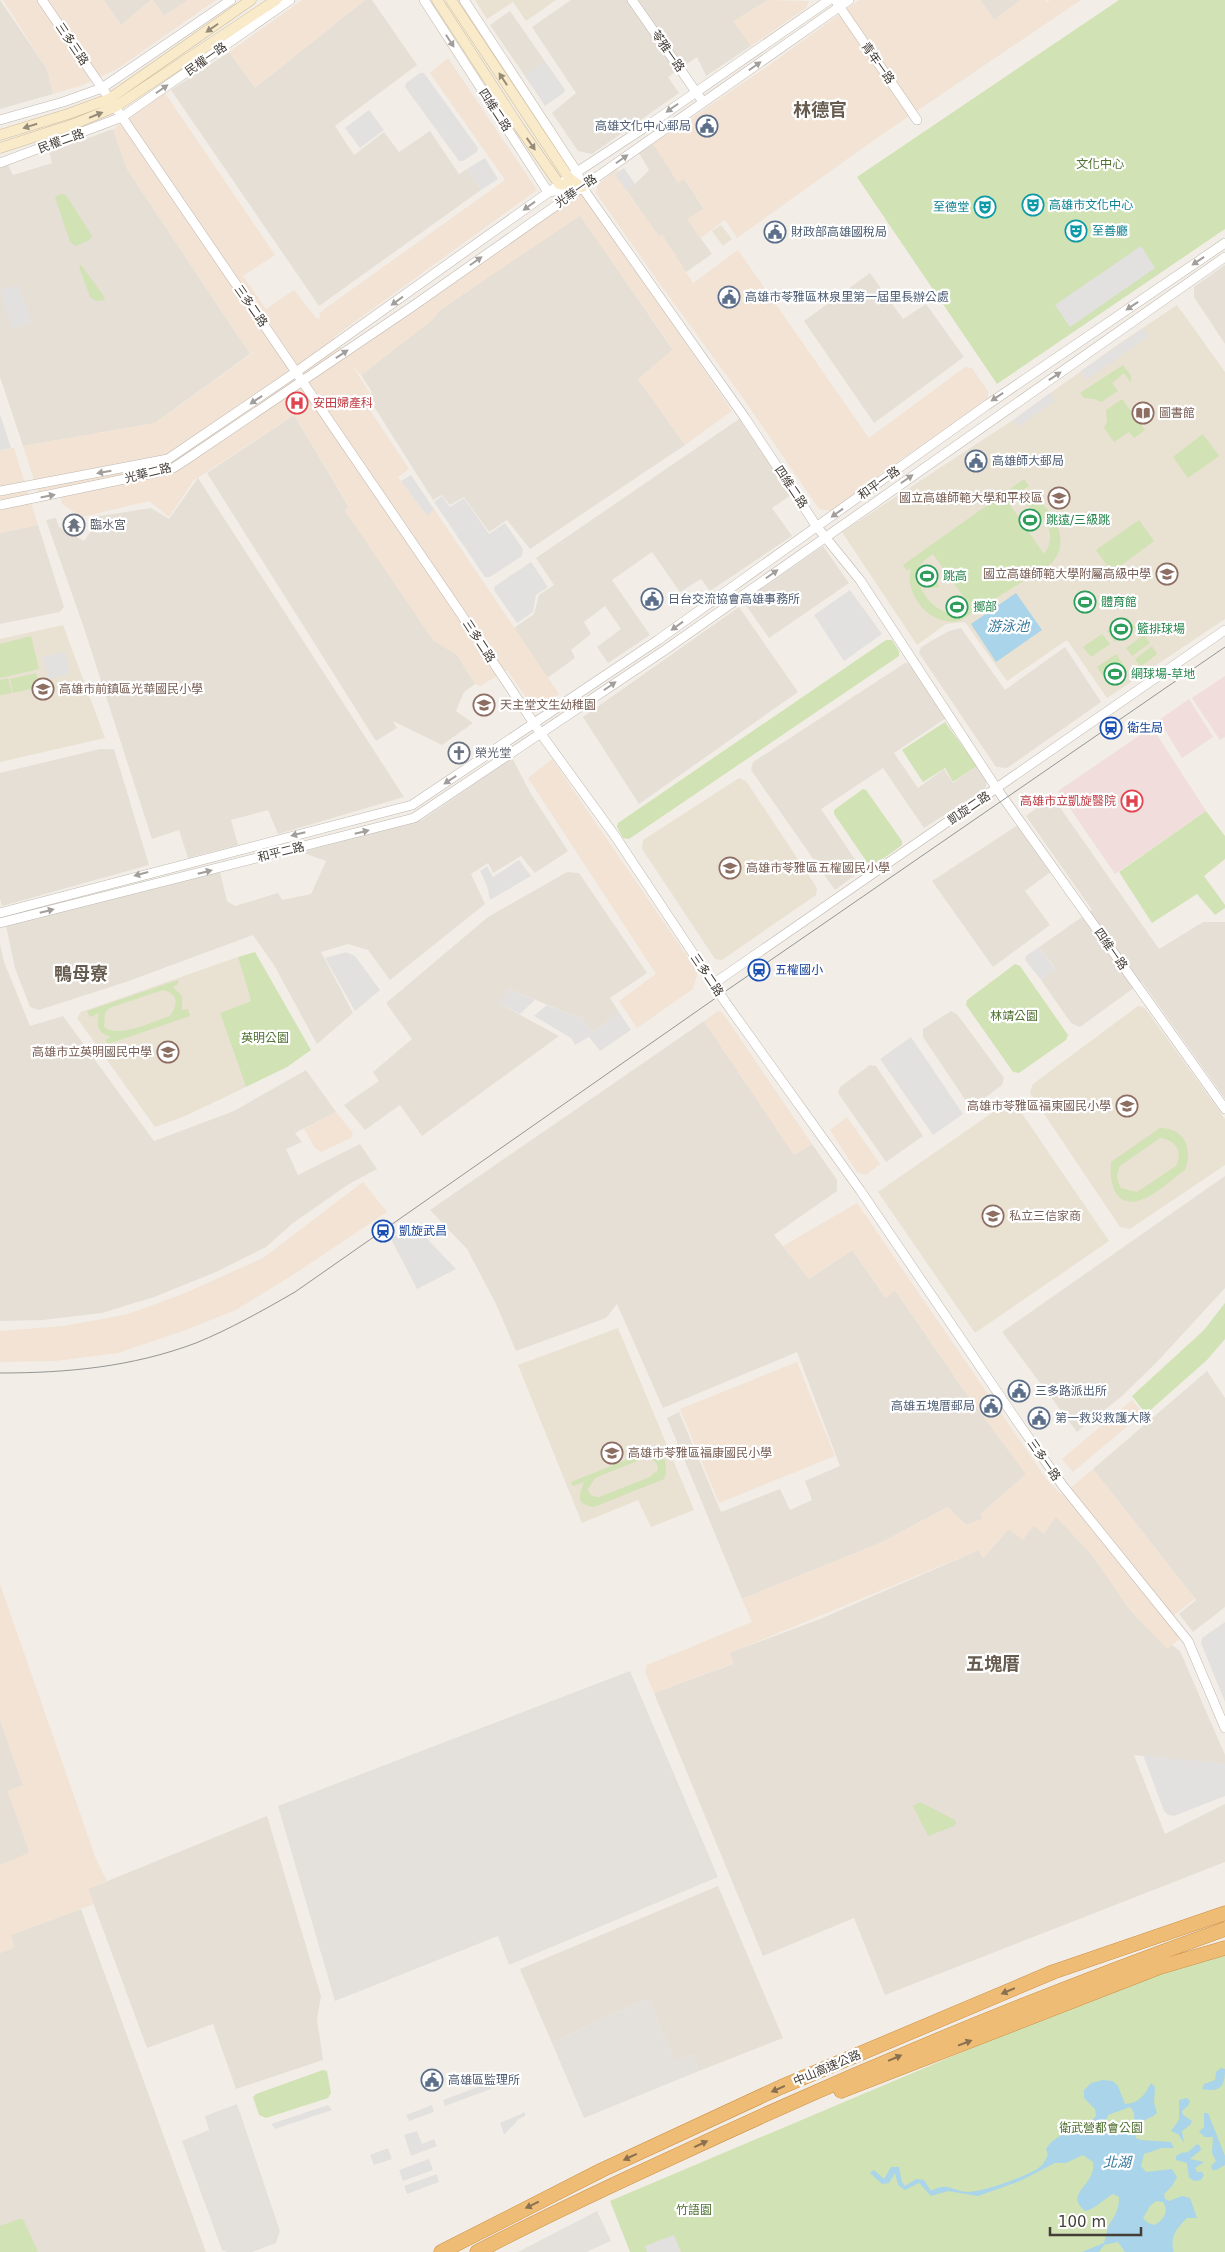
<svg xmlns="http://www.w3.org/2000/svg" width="1225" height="2252" font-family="'DejaVu Sans','Noto Sans TC',sans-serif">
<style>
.residential{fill:#e5dfd6}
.commercial{fill:#f2e3d4}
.industrial{fill:#e4e0dc}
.education{fill:#e9e1d2}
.medical{fill:#f1dddc}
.green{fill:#d1e2b4;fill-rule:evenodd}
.parking{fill:#e3e1df}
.water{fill:#a9d4e9;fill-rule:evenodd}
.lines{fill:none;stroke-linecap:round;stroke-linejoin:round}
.tertiary-casing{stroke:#bfb7ae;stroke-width:10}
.secondary-casing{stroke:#cdbc9b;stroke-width:11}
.motorway-casing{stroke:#cd9046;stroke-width:15}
.tertiary{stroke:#fff;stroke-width:9}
.secondary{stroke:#f9eaca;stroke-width:10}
.motorway{stroke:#efbc75;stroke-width:14}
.tram{stroke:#959595;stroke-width:1}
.oneway{fill:#958b79}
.oneway2{fill:#a29e9b}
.oneway3{fill:#887050}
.labels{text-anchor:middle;stroke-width:4.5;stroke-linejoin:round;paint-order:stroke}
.street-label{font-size:12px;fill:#443e37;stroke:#fff}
.service-label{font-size:12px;fill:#4e5e75;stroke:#fff;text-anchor:start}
.park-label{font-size:12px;fill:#4e7030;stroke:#fff}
.culture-label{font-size:12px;fill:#0d838f;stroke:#fff;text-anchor:start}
.health-label{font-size:12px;fill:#be3a42;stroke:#fff;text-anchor:start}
.education-label{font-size:12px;fill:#785e54;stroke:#fff;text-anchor:start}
.leisure-label{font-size:12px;fill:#27864d;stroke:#fff;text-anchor:start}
.worship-label{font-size:12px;fill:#5b616d;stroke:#fff;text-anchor:start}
.transit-label{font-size:12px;fill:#164399;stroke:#fff;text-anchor:start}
.water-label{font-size:14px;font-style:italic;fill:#397b9e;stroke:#fff}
.district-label{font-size:18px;font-weight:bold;fill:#665b4f;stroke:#fff}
</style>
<rect width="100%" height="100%" fill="#f2eee7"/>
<!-- residential -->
<path class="residential" d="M 0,0 L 47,69 L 53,94 L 0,109 Z
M 104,0 L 151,0 L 121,25 Z
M 153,0 L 188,0 L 164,16 Z
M 365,0 L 372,0 L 417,65 L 335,126 L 354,155 L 384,132 L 399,152 L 430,131 L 459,174 L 467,169 L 481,190 L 319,306 L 171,90 L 229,52 L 255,88 Z
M 571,0 L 768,0 L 734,21 L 751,46 L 706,76 L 697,57 L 668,77 L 679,93 L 592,154 L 578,151 L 552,113 L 576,93 L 532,27 Z
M 980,0 L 1021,0 L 994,20 Z
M 510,11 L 565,90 L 544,104 L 490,25 Z
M 113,129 L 127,169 L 250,354 L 155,423 L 23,446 L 0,377 L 0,167 L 8,165 L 13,175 L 52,163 L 49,152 Z
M 653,144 L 678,182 L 684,179 L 704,209 L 688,220 L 712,254 L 686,272 L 662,235 L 659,237 L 625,188 L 635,184 L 649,170 L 639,153 Z
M 580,215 L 673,350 L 638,379 L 685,445 L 530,549 L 507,520 L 489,532 L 464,497 L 450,505 L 442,495 L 433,500 L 368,397 L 372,392 L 361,375 L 432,320 L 440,310 Z
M 1225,265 L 1225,344 L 1194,297 L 1194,287 Z
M 870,273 L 903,319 L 926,304 L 964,357 L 874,423 L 804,321 Z
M 294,415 L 349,507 L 345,510 L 433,640 L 457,655 L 475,684 L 464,692 L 456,711 L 473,723 L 442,745 L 393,721 L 397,728 L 376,741 L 207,473 Z
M 739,419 L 791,495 L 772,508 L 792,536 L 710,591 L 701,579 L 680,592 L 652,552 L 612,580 L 650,635 L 608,663 L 597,647 L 621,629 L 605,606 L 584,622 L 591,634 L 571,650 L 575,658 L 547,678 L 514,628 L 534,614 L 539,595 L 554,585 L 536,558 Z
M 198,478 L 404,797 L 278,834 L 268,810 L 231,820 L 238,845 L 188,858 L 179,830 L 152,839 L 84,628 L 46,520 L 56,518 L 59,527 L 84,541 L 96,524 L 87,518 L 151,508 L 169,519 Z
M 38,525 L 64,607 L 60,612 L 0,624 L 0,533 Z
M 823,546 L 849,583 L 769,638 L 743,601 Z
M 739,607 L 798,692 L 639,804 L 583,717 Z
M 961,628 L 1005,690 L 1065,647 L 1101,702 L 1007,768 L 996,767 L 919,653 L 921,647 L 949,631 Z
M 905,663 L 911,664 L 946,718 L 894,753 L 918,788 L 944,769 L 953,783 L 977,766 L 986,779 L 986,788 L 924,828 L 883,768 L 821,809 L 862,870 L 835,890 L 751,770 L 753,762 Z
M 100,749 L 114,749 L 149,865 L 2,906 L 0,899 L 0,773 Z
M 512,758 L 531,794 L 568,851 L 535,873 L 521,856 L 493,873 L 488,863 L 471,874 L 485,904 L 390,980 L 368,950 L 348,944 L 321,952 L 353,1013 L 317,1044 L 274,965 L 253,935 L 126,982 L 39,1010 L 30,1007 L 15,968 L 6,926 L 220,872 L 227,901 L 235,906 L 278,893 L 282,900 L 311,894 L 326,861 L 301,852 L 422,820 Z
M 1052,796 L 1159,949 L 1203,922 L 1225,922 L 1225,1099 L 1142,982 L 1080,1027 L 1071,1023 L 1041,980 L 1055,968 L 1039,947 L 1092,910 L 1026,816 Z
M 1018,825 L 1052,871 L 1025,891 L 1050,925 L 993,967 L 932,881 Z
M 567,872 L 579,873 L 647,973 L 610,998 L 619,1012 L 593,1032 L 582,1019 L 509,989 L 500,1004 L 559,1036 L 422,1136 L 400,1105 L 365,1130 L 344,1105 L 379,1081 L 373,1072 L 412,1039 L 386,1003 L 488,917 Z
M 0,944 L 4,962 L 30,1026 L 63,1016 L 154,1141 L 234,1111 L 306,1070 L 336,1112 L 295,1133 L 302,1142 L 286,1149 L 298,1175 L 360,1144 L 377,1169 L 349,1184 L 293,1223 L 266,1247 L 216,1272 L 154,1297 L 102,1313 L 43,1320 L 0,1321 Z
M 951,1011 L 957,1014 L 1004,1078 L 1002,1085 L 974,1106 L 968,1104 L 923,1037 L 923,1029 Z
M 704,1021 L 794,1155 L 812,1144 L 837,1180 L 837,1191 L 774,1235 L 809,1279 L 852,1250 L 885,1297 L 895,1290 L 961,1386 L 1026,1474 L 981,1514 L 983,1519 L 966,1525 L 948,1507 L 882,1542 L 742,1599 L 667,1418 L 679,1412 L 721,1512 L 780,1489 L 790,1510 L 812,1500 L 805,1481 L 840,1466 L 797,1352 L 663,1408 L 617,1304 L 606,1318 L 516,1351 L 496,1304 L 467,1249 L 430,1210 Z
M 870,1065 L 876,1066 L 923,1136 L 886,1162 L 838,1093 L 840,1087 Z
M 1225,1176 L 1225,1288 L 1156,1363 L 1122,1396 L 1077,1432 L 1002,1332 Z
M 1207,1371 L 1225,1398 L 1225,1607 L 1193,1632 L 1179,1614 L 1196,1600 L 1093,1469 Z
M 1056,1516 L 1092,1555 L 1130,1610 L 1167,1648 L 1172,1645 L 1180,1651 L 1225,1755 L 1225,1764 L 1134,1755 L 1165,1834 L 1225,1804 L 1225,1862 L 885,1995 L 854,1918 L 763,1956 L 654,1693 L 733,1664 L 729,1653 L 820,1619 L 979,1550 L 983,1558 L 1009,1529 L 1033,1526 Z
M 0,1720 L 23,1785 L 8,1791 L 30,1853 L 0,1865 Z
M 267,1816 L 321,1996 L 317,2019 L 323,2060 L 236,2089 L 213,2024 L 147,2048 L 88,1889 Z
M 718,1886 L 783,2038 L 699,2071 L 692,2054 L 675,2062 L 648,1998 L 552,2043 L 520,1969 Z
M 81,1909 L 206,2252 L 0,2252 L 0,1953 L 14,1948 L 11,1935 Z"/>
<!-- commercial -->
<path class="commercial" d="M 3,0 L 104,0 L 121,25 L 151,0 L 153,0 L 164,16 L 187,0 L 216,0 L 117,69 L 83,85 L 53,94 L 47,69 Z
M 302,0 L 365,0 L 255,88 L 229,52 Z
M 768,0 L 809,1 L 806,8 L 751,46 L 733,21 Z
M 859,0 L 980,0 L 994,20 L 1021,0 L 1046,0 L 1047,2 L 1050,0 L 1081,0 L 874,140 L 737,238 L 725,220 L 701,238 L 687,219 L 704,208 L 684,179 L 678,183 L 653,144 L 768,66 Z
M 448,58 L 537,190 L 334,337 L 347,357 L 580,194 L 587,199 L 732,411 L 685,445 L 638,379 L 673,349 L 580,216 L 440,310 L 432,320 L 361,375 L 352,365 L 370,393 L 362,398 L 409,469 L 398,477 L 426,515 L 434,509 L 559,694 L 544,705 L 532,706 L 507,670 L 480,686 L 475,684 L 457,655 L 433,640 L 345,511 L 349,506 L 294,415 L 193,481 L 169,517 L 149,501 L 82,517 L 62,504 L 61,497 L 41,502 L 23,446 L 155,423 L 257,350 L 250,354 L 127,169 L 113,129 L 165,93 L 275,255 L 243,276 L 266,309 L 294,290 L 317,319 L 321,317 L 319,313 L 505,180 L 430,73 Z
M 617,169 L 628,187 L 625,189 L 659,236 L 662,234 L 693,283 L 738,250 L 869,438 L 965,367 L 972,368 L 988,391 L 988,399 L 886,470 L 832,511 L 819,509 L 743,398 L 662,287 L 596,193 L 598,184 Z
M 14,448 L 38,525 L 0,533 L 0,450 Z
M 552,759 L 698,972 L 693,989 L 637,1028 L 619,1001 L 656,974 L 528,778 Z
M 718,1011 L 722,1012 L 812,1144 L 794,1155 L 704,1021 Z
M 336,1112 L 353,1133 L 351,1138 L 321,1152 L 315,1148 L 304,1129 Z
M 847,1117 L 880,1164 L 866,1175 L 857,1172 L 830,1130 Z
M 363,1182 L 387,1212 L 299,1271 L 236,1310 L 183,1331 L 118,1353 L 55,1361 L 0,1362 L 0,1331 L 64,1326 L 128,1314 L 185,1293 L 263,1258 Z
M 857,1203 L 1047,1480 L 1062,1495 L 1093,1469 L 1195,1599 L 1174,1615 L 1187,1633 L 1167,1649 L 1130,1610 L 1092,1555 L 1056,1517 L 1044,1534 L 1033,1526 L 1023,1540 L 1009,1529 L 983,1558 L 979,1550 L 730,1653 L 734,1663 L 654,1693 L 645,1672 L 647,1665 L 752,1622 L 742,1599 L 882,1542 L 949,1507 L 966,1525 L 982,1519 L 981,1514 L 1026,1474 L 961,1386 L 895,1290 L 886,1298 L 852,1250 L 809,1279 L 783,1246 Z
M 797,1362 L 835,1456 L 719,1503 L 680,1409 Z
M 1132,1400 L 1143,1413 L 1073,1472 L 1062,1459 Z
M 0,1584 L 96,1859 L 107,1881 L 88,1889 L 94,1904 L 11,1935 L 14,1948 L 0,1953 L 0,1865 L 30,1852 L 7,1791 L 23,1785 L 0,1720 Z"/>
<!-- industrial -->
<path class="industrial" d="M 630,1671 L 718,1877 L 509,1965 L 498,1936 L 335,2001 L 278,1806 Z
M 648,1998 L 675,2062 L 692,2054 L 699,2071 L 584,2118 L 552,2043 Z
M 237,2104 L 280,2231 L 276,2243 L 252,2252 L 227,2252 L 222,2250 L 182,2141 L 209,2130 L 205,2116 Z
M 597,2211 L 611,2241 L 586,2252 L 518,2252 Z"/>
<!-- education -->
<path class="education" d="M 475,0 L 556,0 L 526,21 L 513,2 L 487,19 Z
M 721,225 L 732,239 L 723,246 L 712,231 Z
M 1177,305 L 1225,372 L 1225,619 L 1107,698 L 1067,640 L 1007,681 L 965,622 L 946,624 L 917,645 L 842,532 L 1013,420 L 1120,343 Z
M 63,625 L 105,738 L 0,762 L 0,639 Z
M 739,778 L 746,781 L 817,888 L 816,895 L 722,960 L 715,959 L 642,849 L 643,840 Z
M 238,957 L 251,1001 L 220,1013 L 246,1087 L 183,1117 L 155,1127 L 77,1018 L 81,1012 Z
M 1138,1006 L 1145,1008 L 1225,1119 L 1225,1165 L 1130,1229 L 1120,1227 L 1030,1093 L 1033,1084 Z
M 1012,1099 L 1109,1241 L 975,1333 L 878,1192 Z
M 618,1328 L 694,1510 L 651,1527 L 638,1500 L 582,1523 L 518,1365 Z"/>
<!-- medical -->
<path class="medical" d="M 1225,676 L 1225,737 L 1220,740 L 1192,698 Z
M 1189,699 L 1213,737 L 1182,758 L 1159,720 Z
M 1152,727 L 1206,811 L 1115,874 L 1058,791 Z"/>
<!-- green -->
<path class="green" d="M 1119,0 L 1225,0 L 1225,229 L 997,384 L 857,177 Z
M 61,194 L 66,195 L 92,236 L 89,240 L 76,246 L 70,242 L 55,197 Z
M 81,265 L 103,295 L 105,300 L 96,301 L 90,297 L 79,266 Z
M 1123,365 L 1131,376 L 1131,383 L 1124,373 L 1112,383 L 1118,391 L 1101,402 L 1095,399 L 1084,398 L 1080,393 Z
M 1122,399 L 1145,430 L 1134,438 L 1129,432 L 1114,442 L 1104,428 L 1107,421 L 1106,410 Z
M 1203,434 L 1219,456 L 1188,478 L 1173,457 Z
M 1024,479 L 1029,486 L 1023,490 C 1049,503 1075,538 1051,564 L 961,620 C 933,629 903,596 911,568 L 907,571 L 903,565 ZM 1018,501 C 1040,509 1061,531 1044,554 L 1008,502 ZM 933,554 L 970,606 L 957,612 L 960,607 L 955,602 L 951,611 L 956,613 C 935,616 910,585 921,564 C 924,560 929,557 933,554 Z
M 1139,520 L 1154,541 L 1112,572 L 1096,550 Z
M 924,566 L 933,574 L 939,587 L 929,588 C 919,583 920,574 924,566 Z
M 1127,617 L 1135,627 L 1115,642 L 1107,631 Z
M 1102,634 L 1110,644 L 1091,657 L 1083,647 Z
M 1144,635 L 1150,643 L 1132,656 L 1126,648 Z
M 31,636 L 39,669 L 0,678 L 0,644 Z
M 886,640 L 892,640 L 899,651 L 899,656 L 629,839 L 623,838 L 617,827 L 618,823 Z
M 1152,646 L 1157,654 L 1140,667 L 1135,659 Z
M 1116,654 L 1128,672 L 1109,685 L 1097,667 Z
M 36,673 L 39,687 L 13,693 L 10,679 Z
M 8,678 L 12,693 L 0,695 L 0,680 Z
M 945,722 L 977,766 L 953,782 L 945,768 L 923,782 L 902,750 Z
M 863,789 L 866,790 L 902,841 L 902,845 L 873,866 L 869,865 L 834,814 L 834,810 Z
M 1206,811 L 1225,836 L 1225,859 L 1204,876 L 1225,905 L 1225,908 L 1215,915 L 1197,894 L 1152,923 L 1119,872 Z
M 255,952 L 311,1050 L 287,1067 L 246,1087 L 220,1013 L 251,1001 L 238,957 Z
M 1015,964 L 1020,966 L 1068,1035 L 1066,1040 L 1019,1073 L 1013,1072 L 966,1005 L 967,1000 Z
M 178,980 L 178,984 L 173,987 L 182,996 L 182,1010 L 188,1009 L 190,1016 L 108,1044 L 105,1040 L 111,1037 C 98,1033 96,1026 99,1013 L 90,1017 L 87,1011 ZM 163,990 C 179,994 178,1005 170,1016 C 154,1021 118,1039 104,1027 L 105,1013 L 109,1008 Z
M 1160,1128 C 1185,1128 1193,1149 1185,1170 C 1172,1179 1158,1193 1143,1199 C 1115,1211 1109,1182 1111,1162 ZM 1160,1138 C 1176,1140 1183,1151 1176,1166 L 1137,1192 L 1121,1188 C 1116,1179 1116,1175 1120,1166 Z
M 1225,1303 L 1225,1339 L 1207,1360 L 1146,1414 L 1132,1396 L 1204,1330 Z
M 661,1446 L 663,1452 L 657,1454 L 665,1460 L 666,1472 L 664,1479 L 594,1507 C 575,1504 579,1496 584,1482 L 573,1486 L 571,1482 ZM 647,1457 C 654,1460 658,1462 658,1470 L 650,1477 L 599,1497 C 593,1497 589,1495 588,1489 L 595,1478 Z
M 920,1802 L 955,1820 L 956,1823 L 954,1826 L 928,1836 L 913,1806 Z
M 1225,1953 L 1225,2252 L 630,2252 L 610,2201 L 1090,1998 L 1171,1968 Z
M 323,2070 L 327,2071 L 331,2093 L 328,2098 L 266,2118 L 259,2115 L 253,2097 L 256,2094 Z
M 19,2219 L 23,2219 L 38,2252 L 0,2252 L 0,2226 Z"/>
<!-- parking -->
<path class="parking" d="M 545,62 L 565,92 L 545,106 L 525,75 Z
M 420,73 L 424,73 L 478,148 L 477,152 L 463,161 L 459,161 L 405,87 L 406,83 Z
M 369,110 L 384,130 L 360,148 L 345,128 Z
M 485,158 L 498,179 L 481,190 L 467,169 Z
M 624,168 L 635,184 L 626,190 L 615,174 Z
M 1141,246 L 1155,268 L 1070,327 L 1055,305 Z
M 18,285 L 31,321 L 29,324 L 15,328 L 12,327 L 0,290 Z
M 1143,328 L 1149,336 L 1086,380 L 1081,371 Z
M 1050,393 L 1055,401 L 1018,427 L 1013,420 Z
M 0,414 L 11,448 L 0,450 Z
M 411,475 L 434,509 L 427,516 L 401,481 Z
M 442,496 L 450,507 L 464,498 L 489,534 L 505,523 L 523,549 L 522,556 L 490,577 L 485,577 L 434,502 Z
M 531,562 L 548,587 L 536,595 L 533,612 L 517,623 L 494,590 L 495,586 Z
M 850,590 L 882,634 L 844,661 L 814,615 Z
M 65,651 L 70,674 L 48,679 L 43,657 Z
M 519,860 L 531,876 L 490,900 L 487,886 L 480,871 L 487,866 L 493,877 Z
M 1039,947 L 1055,969 L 1041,980 L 1025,960 L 1026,956 Z
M 346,952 L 355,956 L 380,990 L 355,1011 L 325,958 Z
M 509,989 L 535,1000 L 520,1014 L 500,1004 Z
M 547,1005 L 582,1019 L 593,1032 L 619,1012 L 631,1030 L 600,1051 L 589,1037 L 575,1045 L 571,1038 L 534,1016 Z
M 911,1037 L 963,1114 L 933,1135 L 880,1059 Z
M 413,1224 L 456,1269 L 417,1289 L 391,1239 Z
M 1225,1622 L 1225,1702 L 1201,1643 L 1202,1638 Z
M 1143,1755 L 1225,1764 L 1225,1796 L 1174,1816 L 1168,1815 L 1164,1811 Z
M 491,2082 L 491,2089 L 445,2106 L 443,2100 Z
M 328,2105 L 332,2110 L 275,2129 L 271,2124 Z
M 432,2105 L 434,2112 L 409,2121 L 406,2115 Z
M 525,2112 L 525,2116 L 519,2119 L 504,2135 L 500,2123 Z
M 417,2131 L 422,2144 L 434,2139 L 437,2146 L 411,2156 L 404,2135 Z
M 388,2148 L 392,2159 L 374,2165 L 370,2155 Z
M 429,2159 L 433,2170 L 403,2181 L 399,2170 Z
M 437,2174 L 439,2182 L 407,2194 L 404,2186 Z
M 674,2235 L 681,2252 L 647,2252 L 645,2246 Z"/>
<!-- water -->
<path class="water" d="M 1016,593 L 1042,630 L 996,662 L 971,624 Z
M 1221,2068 L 1225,2069 C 1225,2086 1221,2093 1202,2089 L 1204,2084 L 1215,2080 L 1216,2072 Z
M 1103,2080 L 1113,2081 L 1118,2086 L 1125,2104 C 1138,2104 1145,2095 1151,2083 L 1155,2087 L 1154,2103 L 1157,2113 C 1149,2121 1130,2121 1136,2138 L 1141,2140 L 1171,2142 L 1174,2148 L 1162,2148 L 1144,2154 L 1141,2166 L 1146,2172 L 1172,2169 L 1177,2177 L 1172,2186 L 1164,2194 L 1165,2199 L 1169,2201 L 1182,2196 L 1190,2198 L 1197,2218 L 1187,2218 C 1177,2228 1169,2237 1174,2252 L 1125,2252 L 1118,2242 L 1104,2245 L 1099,2252 L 1082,2252 L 1104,2243 C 1106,2237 1107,2227 1110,2223 C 1116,2215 1119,2207 1119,2197 L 1113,2194 C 1102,2200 1097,2208 1085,2211 C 1063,2193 1097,2185 1093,2162 L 1083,2155 L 1066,2163 L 1055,2163 L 1020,2181 L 978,2196 L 948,2191 L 931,2196 L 919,2183 L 905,2190 L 898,2185 L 895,2173 L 889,2183 L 882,2184 L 870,2173 L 874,2170 L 884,2179 L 891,2167 L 899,2167 L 902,2182 L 905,2186 L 916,2179 L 924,2180 L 931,2191 C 948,2181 953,2192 969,2192 C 982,2192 1033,2175 1042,2165 C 1045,2162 1046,2158 1048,2155 L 1046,2149 C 1057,2130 1083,2132 1096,2116 L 1095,2109 L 1084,2098 L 1084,2090 L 1091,2083 ZM 1130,2107 C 1143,2119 1124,2140 1109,2134 L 1104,2125 L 1108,2115 ZM 1156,2201 L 1163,2202 C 1169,2212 1164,2219 1155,2225 L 1148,2223 L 1143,2218 L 1150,2206 Z
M 1187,2098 L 1190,2101 L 1188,2106 L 1182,2111 L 1183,2115 L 1192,2121 L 1190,2125 L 1182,2131 L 1184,2143 L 1178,2134 L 1171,2131 L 1179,2120 L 1179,2100 Z
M 1204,2113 L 1208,2113 L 1225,2156 L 1225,2165 L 1216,2170 L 1212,2170 L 1211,2166 L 1216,2161 L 1212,2153 L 1213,2137 L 1205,2137 L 1199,2132 L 1204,2127 Z
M 1197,2144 L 1200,2146 L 1201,2150 L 1190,2159 L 1204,2162 L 1195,2168 L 1197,2172 L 1202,2172 L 1204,2175 L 1201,2180 L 1195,2181 L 1189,2178 L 1187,2163 L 1176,2160 L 1176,2156 L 1181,2153 L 1188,2152 Z"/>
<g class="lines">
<!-- tertiary casing -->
<g class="tertiary-casing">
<path id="tertiary" d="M 42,0 L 457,608 L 541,734 L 615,836 L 726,1003 L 860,1190 L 1019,1424 L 1063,1486 L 1188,1641 L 1225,1728
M 424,0 L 548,192 L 576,188
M 464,0 L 577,172 L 582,187 L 745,418 L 817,527 L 860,580 L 997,789 L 1225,1109
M 632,0 L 703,102
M 835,0 L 917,120
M 0,120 L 63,102 L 102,88 L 231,0
M 0,163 L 122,117 L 290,0
M 0,491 L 168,459 L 296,372 L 577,172 L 653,122 L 829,0
M 0,505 L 158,472 L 173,468 L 184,461 L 413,306 L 849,0
M 0,913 L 412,805 L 658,640 L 987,405 L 1225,243
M 0,923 L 414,818 L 665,650 L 1225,257
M 713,984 L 1225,630"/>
</g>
<!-- secondary casing -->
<g class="secondary-casing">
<path id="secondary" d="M 437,0 L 520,128 L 559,184 L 582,187
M 451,0 L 569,178 L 581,187
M 0,135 L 68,114 L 109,99 L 251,0
M 0,148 L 74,124 L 115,107 L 276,0"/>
</g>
<!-- motorway casing -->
<g class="motorway-casing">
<path id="motorway" d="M 841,2091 L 1160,1967 L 1225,1948
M 441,2252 L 602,2170 L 781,2087 L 1053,1972 L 1225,1913
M 477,2252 C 545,2216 614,2184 684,2152 C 861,2069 1041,1995 1225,1929"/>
</g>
<!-- tertiary -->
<use href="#tertiary" class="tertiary"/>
<!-- secondary -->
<use href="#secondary" class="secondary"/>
<!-- motorway -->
<use href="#motorway" class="motorway"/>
<!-- tram -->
<path class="tram" d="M 0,1373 C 67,1373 132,1367 196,1343 C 230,1329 262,1311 295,1292 L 720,995 L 1225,647"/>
</g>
<!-- one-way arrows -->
<defs><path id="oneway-solid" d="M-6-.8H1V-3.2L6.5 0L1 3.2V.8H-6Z" transform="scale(1.25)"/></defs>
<g class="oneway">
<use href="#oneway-solid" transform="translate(212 28) rotate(145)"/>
<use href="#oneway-solid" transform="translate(503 79) rotate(-123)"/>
<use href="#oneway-solid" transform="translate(96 115) rotate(-22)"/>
<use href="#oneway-solid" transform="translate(30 126) rotate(163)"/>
<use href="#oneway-solid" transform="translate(531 144) rotate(55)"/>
</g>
<g class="oneway2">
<use href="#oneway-solid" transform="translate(450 41) rotate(57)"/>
<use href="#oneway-solid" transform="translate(755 66) rotate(-35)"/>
<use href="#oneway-solid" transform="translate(162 89) rotate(-35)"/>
<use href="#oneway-solid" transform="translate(672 108) rotate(145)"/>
<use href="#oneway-solid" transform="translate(622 159) rotate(-35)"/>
<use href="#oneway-solid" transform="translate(529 206) rotate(144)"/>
<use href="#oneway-solid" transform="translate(476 261) rotate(-35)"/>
<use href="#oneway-solid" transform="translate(1198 261) rotate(146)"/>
<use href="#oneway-solid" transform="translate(397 301) rotate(144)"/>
<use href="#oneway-solid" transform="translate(1132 306) rotate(146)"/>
<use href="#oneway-solid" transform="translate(342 354) rotate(-34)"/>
<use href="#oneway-solid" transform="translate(1055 376) rotate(-34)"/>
<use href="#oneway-solid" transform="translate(997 397) rotate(146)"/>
<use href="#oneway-solid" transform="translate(256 400) rotate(146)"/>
<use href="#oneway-solid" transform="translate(104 472) rotate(170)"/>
<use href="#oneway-solid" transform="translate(907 479) rotate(-35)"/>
<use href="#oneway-solid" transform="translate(48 496) rotate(-11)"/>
<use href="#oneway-solid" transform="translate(837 513) rotate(144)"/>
<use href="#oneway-solid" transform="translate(772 574) rotate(-35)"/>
<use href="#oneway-solid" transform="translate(677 626) rotate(144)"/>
<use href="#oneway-solid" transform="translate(610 686) rotate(-35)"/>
<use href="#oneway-solid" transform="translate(450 780) rotate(147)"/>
<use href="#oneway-solid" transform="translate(362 832) rotate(-14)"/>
<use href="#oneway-solid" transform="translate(298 834) rotate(166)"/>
<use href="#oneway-solid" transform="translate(205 872) rotate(-14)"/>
<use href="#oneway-solid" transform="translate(141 874) rotate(165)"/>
<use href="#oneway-solid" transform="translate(47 911) rotate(-14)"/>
</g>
<g class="oneway3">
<use href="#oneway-solid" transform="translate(1008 1991) rotate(157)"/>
<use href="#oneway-solid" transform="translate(965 2043) rotate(-21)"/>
<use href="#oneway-solid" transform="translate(895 2058) rotate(-23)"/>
<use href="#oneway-solid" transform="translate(778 2089) rotate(156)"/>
<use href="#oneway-solid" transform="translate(701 2144) rotate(-25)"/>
<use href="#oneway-solid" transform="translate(630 2157) rotate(155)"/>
<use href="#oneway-solid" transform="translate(532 2205) rotate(154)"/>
</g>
<!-- icons -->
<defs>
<g id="civic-ring" transform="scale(1.125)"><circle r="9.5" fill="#fff" stroke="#5c6f8a" stroke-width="1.5"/><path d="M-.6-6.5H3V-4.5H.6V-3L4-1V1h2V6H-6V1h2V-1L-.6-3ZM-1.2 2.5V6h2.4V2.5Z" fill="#5c6f8a"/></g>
<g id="theatre-ring" transform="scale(1.125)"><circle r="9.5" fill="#fff" stroke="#0f9aa8" stroke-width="1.5"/><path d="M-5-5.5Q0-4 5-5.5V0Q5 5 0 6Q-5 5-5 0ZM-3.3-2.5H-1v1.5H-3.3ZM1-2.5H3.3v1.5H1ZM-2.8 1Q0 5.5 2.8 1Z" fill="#0f9aa8"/></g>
<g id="hospital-ring" transform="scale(1.125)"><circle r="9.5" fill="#fff" stroke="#e0444e" stroke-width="1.5"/><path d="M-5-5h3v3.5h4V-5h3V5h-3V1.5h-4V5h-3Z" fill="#e0444e"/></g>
<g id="library-ring" transform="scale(1.125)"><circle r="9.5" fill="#fff" stroke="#8d6e63" stroke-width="1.5"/><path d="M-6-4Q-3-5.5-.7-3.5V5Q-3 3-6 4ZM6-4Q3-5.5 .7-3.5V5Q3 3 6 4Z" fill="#8d6e63"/></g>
<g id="university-ring" transform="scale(1.125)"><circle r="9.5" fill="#fff" stroke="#8d6e63" stroke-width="1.5"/><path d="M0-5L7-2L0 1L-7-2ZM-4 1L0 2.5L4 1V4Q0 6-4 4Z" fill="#8d6e63"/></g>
<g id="stadium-ring" transform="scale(1.125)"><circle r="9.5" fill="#fff" stroke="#2e9e5b" stroke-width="1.5"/><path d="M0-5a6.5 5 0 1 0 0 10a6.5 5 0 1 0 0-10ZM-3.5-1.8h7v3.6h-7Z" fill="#2e9e5b"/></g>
<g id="temple-ring" transform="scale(1.125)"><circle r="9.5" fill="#fff" stroke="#6b7280" stroke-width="1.5"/><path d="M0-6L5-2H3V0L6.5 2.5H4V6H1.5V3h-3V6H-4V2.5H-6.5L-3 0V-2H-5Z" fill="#6b7280"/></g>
<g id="school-ring" transform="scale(1.125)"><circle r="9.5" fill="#fff" stroke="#8d6e63" stroke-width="1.5"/><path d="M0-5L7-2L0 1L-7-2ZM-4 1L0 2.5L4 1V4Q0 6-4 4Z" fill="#8d6e63"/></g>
<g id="station-ring" transform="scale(1.125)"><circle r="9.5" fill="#fff" stroke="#1a4fb4" stroke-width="1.5"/><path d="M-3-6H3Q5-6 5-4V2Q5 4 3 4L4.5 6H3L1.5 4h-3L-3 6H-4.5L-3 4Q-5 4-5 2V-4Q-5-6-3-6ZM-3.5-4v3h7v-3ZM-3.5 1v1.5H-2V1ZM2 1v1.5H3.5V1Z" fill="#1a4fb4"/></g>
<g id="church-ring" transform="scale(1.125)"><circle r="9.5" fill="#fff" stroke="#6b7280" stroke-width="1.5"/><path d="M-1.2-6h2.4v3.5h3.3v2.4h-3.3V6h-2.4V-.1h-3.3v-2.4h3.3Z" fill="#6b7280"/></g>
</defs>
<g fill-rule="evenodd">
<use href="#civic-ring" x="707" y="126"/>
<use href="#theatre-ring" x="1033" y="205"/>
<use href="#theatre-ring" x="985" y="207"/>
<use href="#theatre-ring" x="1076" y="231"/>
<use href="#civic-ring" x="775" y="232"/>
<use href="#civic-ring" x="729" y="297"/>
<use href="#hospital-ring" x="297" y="403"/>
<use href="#library-ring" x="1143" y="413"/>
<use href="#civic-ring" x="976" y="461"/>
<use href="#university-ring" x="1059" y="498"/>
<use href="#stadium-ring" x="1030" y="520"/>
<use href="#temple-ring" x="74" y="525"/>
<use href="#school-ring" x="1167" y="574"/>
<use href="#stadium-ring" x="927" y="576"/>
<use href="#civic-ring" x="652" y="599"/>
<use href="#stadium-ring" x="1085" y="602"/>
<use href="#stadium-ring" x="957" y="607"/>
<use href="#stadium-ring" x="1121" y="629"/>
<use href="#stadium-ring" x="1115" y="674"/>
<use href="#school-ring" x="43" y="689"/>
<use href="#school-ring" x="484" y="705"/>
<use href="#station-ring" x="1111" y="728"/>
<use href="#church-ring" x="459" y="753"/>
<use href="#hospital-ring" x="1132" y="801"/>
<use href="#school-ring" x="730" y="868"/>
<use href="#station-ring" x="759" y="970"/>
<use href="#school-ring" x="168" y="1052"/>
<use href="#school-ring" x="1127" y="1106"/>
<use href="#school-ring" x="993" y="1216"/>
<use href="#station-ring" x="383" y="1231"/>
<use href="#civic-ring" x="1019" y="1391"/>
<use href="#civic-ring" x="991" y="1406"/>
<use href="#civic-ring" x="1039" y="1418"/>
<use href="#school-ring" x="612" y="1453"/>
<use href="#civic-ring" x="432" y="2080"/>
</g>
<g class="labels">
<!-- street labels -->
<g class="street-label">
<text transform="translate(72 44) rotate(56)" y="4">三多三路</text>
<text transform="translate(668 51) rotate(55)" y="4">苓雅一路</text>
<text transform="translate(206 59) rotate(-35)" y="4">民權一路</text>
<text transform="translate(878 63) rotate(55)" y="4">青年一路</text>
<text transform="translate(495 110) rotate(57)" y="4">四維二路</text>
<text transform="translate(61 141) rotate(-20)" y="4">民權二路</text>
<text transform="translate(576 191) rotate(-35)" y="4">光華一路</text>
<text transform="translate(251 306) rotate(55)" y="4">三多二路</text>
<text transform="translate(148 473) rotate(-14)" y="4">光華二路</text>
<text transform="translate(879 483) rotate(-35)" y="4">和平一路</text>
<text transform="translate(791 487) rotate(56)" y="4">四維二路</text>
<text transform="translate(479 641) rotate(57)" y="4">三多二路</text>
<text transform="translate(969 808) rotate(-34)" y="4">凱旋二路</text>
<text transform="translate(281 852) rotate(-14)" y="4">和平二路</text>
<text transform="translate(1111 949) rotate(55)" y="4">四維一路</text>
<text transform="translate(707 975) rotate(56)" y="4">三多二路</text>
<text transform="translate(1044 1460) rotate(55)" y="4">三多一路</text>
<text transform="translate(827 2068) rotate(-23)" y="4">中山高速公路</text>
</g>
<!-- service labels -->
<g class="service-label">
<text x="691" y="130" text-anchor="end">高雄文化中心郵局</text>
<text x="791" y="236">財政部高雄國稅局</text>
<text x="745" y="301">高雄市苓雅區林泉里第一屆里長辦公處</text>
<text x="992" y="465">高雄師大郵局</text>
<text x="668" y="603">日台交流協會高雄事務所</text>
<text x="1035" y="1395">三多路派出所</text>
<text x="975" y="1410" text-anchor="end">高雄五塊厝郵局</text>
<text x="1055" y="1422">第一救災救護大隊</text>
<text x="448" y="2084">高雄區監理所</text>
</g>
<!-- park labels -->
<g class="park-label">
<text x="1100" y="168">文化中心</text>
<text x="1014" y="1020">林靖公園</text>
<text x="265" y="1042">英明公園</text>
<text x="1101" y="2132">衛武營都會公園</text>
<text x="694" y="2214">竹語園</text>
</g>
<!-- culture labels -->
<g class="culture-label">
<text x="1049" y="209">高雄市文化中心</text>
<text x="969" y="211" text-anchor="end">至德堂</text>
<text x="1092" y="235">至善廳</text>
</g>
<!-- health labels -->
<g class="health-label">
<text x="313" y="407">安田婦產科</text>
<text x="1116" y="805" text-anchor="end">高雄市立凱旋醫院</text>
</g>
<!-- education labels -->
<g class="education-label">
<text x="1159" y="417">圖書館</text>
<text x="1043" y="502" text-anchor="end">國立高雄師範大學和平校區</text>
<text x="1151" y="578" text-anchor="end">國立高雄師範大學附屬高級中學</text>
<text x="59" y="693">高雄市前鎮區光華國民小學</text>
<text x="500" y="709">天主堂文生幼稚園</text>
<text x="746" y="872">高雄市苓雅區五權國民小學</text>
<text x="152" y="1056" text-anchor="end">高雄市立英明國民中學</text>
<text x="1111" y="1110" text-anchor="end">高雄市苓雅區福東國民小學</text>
<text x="1009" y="1220">私立三信家商</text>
<text x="628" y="1457">高雄市苓雅區福康國民小學</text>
</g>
<!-- leisure labels -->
<g class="leisure-label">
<text x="1046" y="524">跳遠/三級跳</text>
<text x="943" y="580">跳高</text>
<text x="1101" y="606">體育館</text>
<text x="973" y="611">擲部</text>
<text x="1137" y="633">籃排球場</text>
<text x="1131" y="678">網球場-草地</text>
</g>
<!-- worship labels -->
<g class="worship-label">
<text x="90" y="529">臨水宮</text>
<text x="475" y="757">榮光堂</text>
</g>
<!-- transit labels -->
<g class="transit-label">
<text x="1127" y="732">衛生局</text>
<text x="775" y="974">五權國小</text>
<text x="399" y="1235">凱旋武昌</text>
</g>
<!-- water labels -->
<g class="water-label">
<text x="1008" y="631">游泳池</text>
<text x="1117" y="2167">北湖</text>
</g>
<!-- district labels -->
<g class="district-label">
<text x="820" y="116">林德官</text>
<text x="81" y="980">鴨母寮</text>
<text x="993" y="1670">五塊厝</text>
</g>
</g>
<!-- scale -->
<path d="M1050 2227v8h91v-8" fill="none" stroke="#443e37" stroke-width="2.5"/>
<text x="1058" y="2227" font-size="15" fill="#443e37" stroke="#ffffff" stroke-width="4" paint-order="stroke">100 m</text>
</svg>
